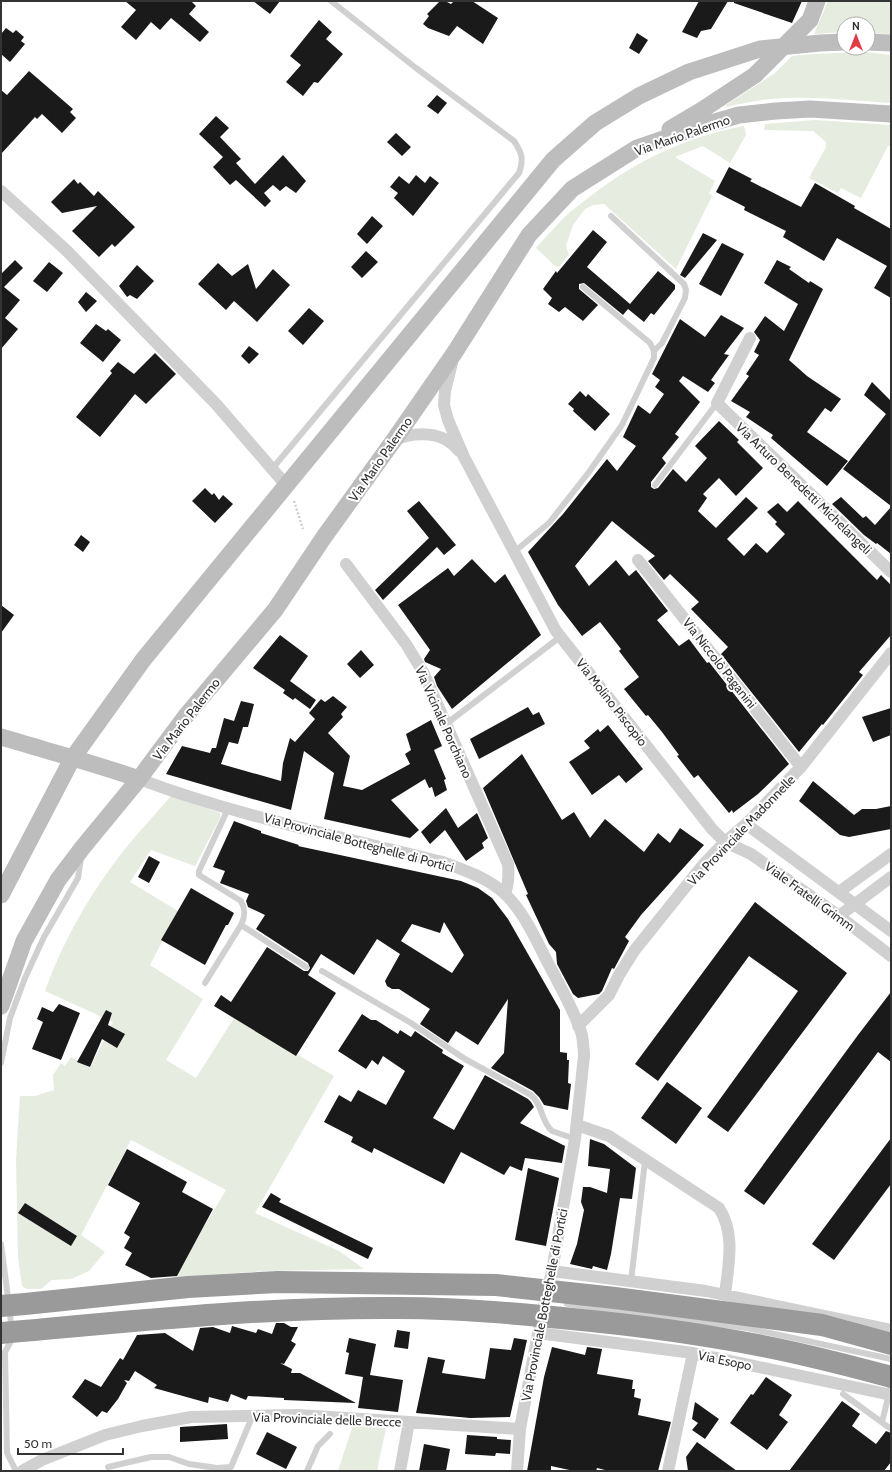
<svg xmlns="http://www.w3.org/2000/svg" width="892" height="1472" font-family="Cabin,sans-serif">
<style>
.green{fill:#e6ecdf}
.building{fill:#1a1a1a;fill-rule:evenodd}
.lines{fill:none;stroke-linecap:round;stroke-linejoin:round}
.path{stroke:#cdcdcd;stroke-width:2.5;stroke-dasharray:2 2;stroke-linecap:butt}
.lane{stroke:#d0d0d0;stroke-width:6}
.street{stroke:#d0d0d0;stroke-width:12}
.secondary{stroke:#bdbdbd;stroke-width:17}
.highway{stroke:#9a9a9a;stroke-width:22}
.labels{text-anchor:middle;stroke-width:4;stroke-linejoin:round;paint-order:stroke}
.street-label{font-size:13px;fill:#333;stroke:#fff}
</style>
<rect width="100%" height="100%" fill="#fff"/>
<!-- green -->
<path class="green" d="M 828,1 L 891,1 L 891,34 L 868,33 L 868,24 L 844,24 L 844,32 L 814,34 Z
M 866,52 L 891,55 L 891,103 C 857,101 823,97 789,98 C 768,98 747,102 727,107 L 726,105 L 775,73 L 792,56 L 813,54 Z
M 815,120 L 891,125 L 891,146 L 888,146 L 861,198 L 841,188 L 838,193 L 809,178 L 826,147 L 826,142 L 813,131 L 764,130 L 765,124 Z
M 744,126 L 746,135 L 730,163 L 703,146 L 675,157 L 715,181 L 709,193 L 712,196 L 676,269 L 604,204 L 593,205 L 585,209 L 573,225 L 566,246 L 569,255 L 559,267 L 555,266 L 536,248 C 547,236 558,223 570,212 C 577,206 585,201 592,195 C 636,161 688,136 744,126 Z
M 171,796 L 220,813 L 220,818 L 195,866 L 151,850 L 130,882 L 178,911 L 150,965 L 203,999 L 166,1060 L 196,1078 L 234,1018 L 334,1076 L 255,1213 L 339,1251 L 364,1269 L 267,1271 L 174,1277 L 226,1190 L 131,1140 L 81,1235 L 105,1252 L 89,1271 L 71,1279 L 52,1280 L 41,1289 L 27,1289 L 22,1286 L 18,1257 L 16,1160 L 20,1096 L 35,1096 L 54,1090 L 53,1075 L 61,1063 L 65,1066 L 71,1057 L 90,1068 L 113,1022 L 45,991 C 61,946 84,904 112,866 C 130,841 151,819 171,796 Z
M 353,1425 L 386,1428 L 377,1471 L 338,1471 Z"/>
<!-- building -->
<path class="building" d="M 125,1 L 191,1 L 196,6 L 189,14 L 209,32 L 200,42 L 171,18 L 160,30 L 151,22 L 136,40 L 121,27 L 136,10 Z
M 253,1 L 280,1 L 270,14 Z
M 440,1 L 445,1 L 451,4 L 454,1 L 472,1 L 498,18 L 483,44 L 457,26 L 449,36 L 428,28 L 423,24 L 429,16 L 427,14 Z
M 699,1 L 728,1 L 711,29 L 701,31 L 697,38 L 682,32 Z
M 734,1 L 802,1 L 792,23 L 734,3 Z
M 319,20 L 332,32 L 326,39 L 343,54 L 318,83 L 314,82 L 303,96 L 286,82 L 301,65 L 290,56 Z
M 6,28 L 13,33 L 16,30 L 24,37 L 21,41 L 25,44 L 10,62 L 1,54 L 1,34 Z
M 637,33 L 648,40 L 639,54 L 629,48 Z
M 29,71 L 73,109 L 70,112 L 76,118 L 62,133 L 42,114 L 37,119 L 35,117 L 1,154 L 1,90 L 7,95 Z
M 437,95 L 447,103 L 438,114 L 427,106 Z
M 216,116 L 229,128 L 220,137 L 241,159 L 236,163 L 255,184 L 283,155 L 306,181 L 296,193 L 286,186 L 280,191 L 273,185 L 264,193 L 271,201 L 265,207 L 236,180 L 230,185 L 213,167 L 223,157 L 199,134 Z
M 396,133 L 411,147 L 402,156 L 387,142 Z
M 729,167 L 752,179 L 750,181 L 801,207 L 815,183 L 855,206 L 854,208 L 891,229 L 891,298 L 874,288 L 887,266 L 837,238 L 824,261 L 783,237 L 786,231 L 744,210 L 745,207 L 716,192 Z
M 416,175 L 425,183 L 430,176 L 439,183 L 413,216 L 394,198 L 398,193 L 390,187 L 399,176 L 409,184 Z
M 74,179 L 78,184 L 80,182 L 94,196 L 98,191 L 135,227 L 115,247 L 112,244 L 99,257 L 72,231 L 97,206 L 62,213 L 51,202 Z
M 372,216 L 383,226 L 367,244 L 357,234 Z
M 593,230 L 607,242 L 587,267 L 630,304 L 658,271 L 675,285 L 675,289 L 654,315 L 651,313 L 644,322 L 628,309 L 623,315 L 584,283 L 579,284 L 579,289 L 598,305 L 583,321 L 565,307 L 559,312 L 548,304 L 552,298 L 543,289 L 556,271 L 557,273 Z
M 703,233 L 717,240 L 685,278 L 680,275 Z
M 722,243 L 744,254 L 721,296 L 699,284 Z
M 366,251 L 378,262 L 362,278 L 351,267 Z
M 15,260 L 23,268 L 4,287 L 20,300 L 5,318 L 18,329 L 1,349 L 1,274 Z
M 777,260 L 791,267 L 789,269 L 809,283 L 810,281 L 823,289 L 789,360 L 807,376 L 841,399 L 831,412 L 825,408 L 807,432 L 848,461 L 827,486 L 771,438 L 773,435 L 746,417 L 750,412 L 731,401 L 749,376 L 746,374 L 759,355 L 754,352 L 760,340 L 754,332 L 765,316 L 784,331 L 798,304 L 764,283 Z
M 49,262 L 63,273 L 47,292 L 33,281 Z
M 218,263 L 232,276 L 248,264 L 256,289 L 273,269 L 290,285 L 257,322 L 234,301 L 226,310 L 198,284 Z
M 137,265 L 154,281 L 137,299 L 130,295 L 127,297 L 119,286 Z
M 86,292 L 97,301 L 86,312 L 78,302 Z
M 309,308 L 324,321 L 303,345 L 288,331 Z
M 721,315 L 744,328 L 724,354 L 729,355 L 711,380 L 715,383 L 708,392 L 683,376 L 679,381 L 700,402 L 675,434 L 679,437 L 662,458 L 666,463 L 651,482 L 651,487 L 654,489 L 658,488 L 673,469 L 686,482 L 707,458 L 695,446 L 719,421 L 739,440 L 737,442 L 763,468 L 736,496 L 719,478 L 703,494 L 707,498 L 698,511 L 716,528 L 746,497 L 758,508 L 727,539 L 744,556 L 756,543 L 767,553 L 785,534 L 775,524 L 777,522 L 767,512 L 778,503 L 787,512 L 798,501 L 877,580 L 881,575 L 891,585 L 891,635 L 859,672 L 863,675 L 823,725 L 822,724 L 799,752 L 721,654 L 728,647 L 691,609 L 699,602 L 670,574 L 664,580 L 648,561 L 655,556 L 612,521 L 575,566 L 589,586 L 616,560 L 629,576 L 636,570 L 668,611 L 657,620 L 679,646 L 689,639 L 707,663 L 709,662 L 789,764 L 758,794 L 733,813 L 732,810 L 729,813 L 698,775 L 694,778 L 677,756 L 679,755 L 662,732 L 648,715 L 646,716 L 624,689 L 639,677 L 619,651 L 621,649 L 600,622 L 582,636 L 558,605 L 528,552 L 563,514 L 607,459 L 617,471 L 636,446 L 623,437 L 638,405 L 650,414 L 664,394 L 655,387 L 660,380 L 652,374 L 680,319 L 705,337 Z
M 96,324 L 106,331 L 108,329 L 121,340 L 103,362 L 80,343 Z
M 249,346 L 259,354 L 249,364 L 241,356 Z
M 155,353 L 176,374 L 146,404 L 135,394 L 100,437 L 76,417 L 112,373 L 110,371 L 118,362 L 134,374 Z
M 872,382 L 891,401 L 891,506 L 843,469 L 886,414 L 864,395 Z
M 580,391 L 586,397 L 588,394 L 610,414 L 595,431 L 573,411 L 574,409 L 568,404 Z
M 205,488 L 212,495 L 214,493 L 219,500 L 223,495 L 233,504 L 215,523 L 192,501 Z
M 841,497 L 863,518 L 866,516 L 875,525 L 891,507 L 891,554 L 877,543 L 876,544 L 864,535 L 832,504 Z
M 419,501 L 456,545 L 444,555 L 437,547 L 383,600 L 375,590 L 429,538 L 407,511 Z
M 81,535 L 90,542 L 83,552 L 74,545 Z
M 472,559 L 495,583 L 505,574 L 541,635 L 452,709 L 437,686 L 434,677 L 441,669 L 425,662 L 424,659 L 430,650 L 398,605 L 448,568 L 454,576 Z
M 1,605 L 14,615 L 1,633 Z
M 280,635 L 308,656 L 290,681 L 316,700 L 310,709 L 295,698 L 293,700 L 283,693 L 285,690 L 253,668 Z
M 361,650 L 374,665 L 360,678 L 347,664 Z
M 333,696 L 347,707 L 341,714 L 343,717 L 328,733 L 350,756 L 343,786 L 362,790 L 410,764 L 405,754 L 411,750 L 406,734 L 431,720 L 442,746 L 434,750 L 446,779 L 444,780 L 447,790 L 435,797 L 432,787 L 429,788 L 425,779 L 391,800 L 419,830 L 410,838 L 324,819 L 334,773 L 304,751 L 291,810 L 166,774 L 182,746 L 210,753 L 212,748 L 216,748 L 224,718 L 234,721 L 241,701 L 254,704 L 248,727 L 243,727 L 238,744 L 229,742 L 221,764 L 281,781 L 283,763 L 290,738 L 295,742 L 315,719 L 309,713 L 321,699 L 325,702 Z
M 528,707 L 533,715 L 539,712 L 545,724 L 479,759 L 470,739 Z
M 891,708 L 891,735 L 873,742 L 862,717 Z
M 608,725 L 643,769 L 626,783 L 619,775 L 592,795 L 569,762 L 590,748 L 584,741 L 598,729 L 600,732 Z
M 522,754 L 562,820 L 574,812 L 590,838 L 605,819 L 644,852 L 658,833 L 670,843 L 680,828 L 704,845 L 641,915 L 625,937 L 629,941 L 614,969 L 612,968 L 602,991 L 599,994 L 578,998 L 573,994 L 557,964 L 556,952 L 549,944 L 526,895 L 528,894 L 483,788 Z
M 813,781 L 854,815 L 862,809 L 876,809 L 891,806 L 891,829 L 849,837 L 840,835 L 799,801 Z
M 446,808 L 458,828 L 477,813 L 488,838 L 482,843 L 484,848 L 466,861 L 445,830 L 430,844 L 421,832 Z
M 234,821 L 261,831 L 261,833 L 299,845 L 298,846 L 461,881 L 478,888 L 492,898 L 508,919 L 560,1010 L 560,1052 L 567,1053 L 567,1060 L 569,1060 L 568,1083 L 571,1084 L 568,1110 L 544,1105 L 539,1097 L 533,1091 L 491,1068 L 504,1053 L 508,999 L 478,1045 L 456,1031 L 448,1043 L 420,1024 L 430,1009 L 399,989 L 392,989 L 387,986 L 385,981 L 400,954 L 377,939 L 354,975 L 321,954 L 308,975 L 336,993 L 296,1056 L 214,1006 L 221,995 L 231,1002 L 267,947 L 304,971 L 308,971 L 310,968 L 308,963 L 256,929 L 265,915 L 248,907 L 246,901 L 249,894 L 220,883 L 225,871 L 213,867 ZM 444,922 L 464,955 L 452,973 L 401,941 L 412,924 L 440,933 Z
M 149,856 L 160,862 L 149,883 L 138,877 Z
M 191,888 L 234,913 L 228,925 L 226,925 L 205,965 L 161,940 Z
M 755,902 L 847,973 L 728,1132 L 707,1117 L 798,991 L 749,956 L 658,1081 L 635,1064 Z
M 891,992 L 891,1062 L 878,1052 L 764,1205 L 744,1191 L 858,1035 Z
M 59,1004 L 80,1013 L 61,1060 L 32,1049 L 43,1022 L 37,1019 L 42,1007 L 53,1012 Z
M 106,1010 L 112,1013 L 108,1025 L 125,1034 L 117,1048 L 102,1039 L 90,1067 L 77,1062 Z
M 362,1014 L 371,1020 L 376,1020 L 398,1034 L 400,1030 L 411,1037 L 415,1031 L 443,1050 L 442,1053 L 464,1066 L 433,1118 L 454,1130 L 485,1075 L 528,1099 L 531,1102 L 534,1107 L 520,1123 L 565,1146 L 562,1163 L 525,1158 L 522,1171 L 510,1166 L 504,1175 L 461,1152 L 444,1184 L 374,1148 L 372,1153 L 351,1142 L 353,1137 L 324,1122 L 339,1095 L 351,1102 L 358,1090 L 386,1105 L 405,1071 L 383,1056 L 378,1065 L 372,1060 L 366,1069 L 338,1051 Z
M 667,1082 L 702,1108 L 676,1144 L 641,1118 Z
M 891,1138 L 891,1184 L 834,1260 L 812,1244 Z
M 590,1139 L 604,1144 L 636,1168 L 632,1199 L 620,1198 L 611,1254 L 607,1270 L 593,1266 L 592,1269 L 570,1264 L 577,1244 L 584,1210 L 581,1202 L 583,1187 L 590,1187 L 607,1193 L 610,1169 L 588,1166 Z
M 127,1149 L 187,1182 L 182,1192 L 213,1209 L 177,1276 L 151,1278 L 125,1265 L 132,1253 L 124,1248 L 130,1237 L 124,1233 L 140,1203 L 108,1185 Z
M 528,1168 L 559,1178 L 546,1246 L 515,1240 Z
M 271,1193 L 281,1199 L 279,1202 L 373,1248 L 368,1259 L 262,1207 Z
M 25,1203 L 77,1236 L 71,1246 L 18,1213 Z
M 276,1323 L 284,1323 L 291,1327 L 298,1327 L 291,1341 L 296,1344 L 284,1364 L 280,1363 L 292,1369 L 291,1373 L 300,1373 L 356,1403 L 284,1400 L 284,1398 L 248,1396 L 246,1400 L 231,1394 L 228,1402 L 209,1397 L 208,1403 L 154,1388 L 157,1385 L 135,1371 L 129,1381 L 124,1380 L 127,1383 L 118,1399 L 107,1413 L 102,1411 L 97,1417 L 72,1397 L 85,1379 L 101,1387 L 120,1358 L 123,1360 L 137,1335 L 165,1333 L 193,1351 L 200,1328 L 213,1327 L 230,1333 L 232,1326 L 256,1333 L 258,1329 L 272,1334 Z
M 397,1330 L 410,1332 L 408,1349 L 394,1347 Z
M 349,1338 L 376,1344 L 370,1375 L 403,1380 L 398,1412 L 358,1408 L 363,1377 L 345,1374 L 349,1353 L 346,1352 Z
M 514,1338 L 527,1340 L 510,1417 L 470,1418 L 416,1413 L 428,1357 L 445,1360 L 442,1373 L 485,1379 L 490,1348 L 511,1350 Z
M 552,1347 L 585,1355 L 587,1347 L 602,1349 L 597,1374 L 633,1380 L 632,1389 L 635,1389 L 634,1397 L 641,1399 L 638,1415 L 671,1422 L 658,1471 L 609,1471 L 597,1468 L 596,1471 L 574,1471 L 551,1466 L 551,1471 L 527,1471 L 544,1377 Z
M 766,1377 L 792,1395 L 779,1415 L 788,1422 L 767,1450 L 730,1423 L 751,1394 L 753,1395 Z
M 842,1401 L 860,1414 L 852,1426 L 876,1444 L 886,1431 L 891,1433 L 891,1462 L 884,1471 L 789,1471 Z
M 695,1402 L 719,1419 L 705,1439 L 692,1430 L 698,1423 L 692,1419 Z
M 227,1424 L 228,1439 L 180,1442 L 180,1427 Z
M 267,1432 L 297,1447 L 286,1469 L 256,1454 Z
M 467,1435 L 497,1437 L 497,1439 L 511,1440 L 510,1454 L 496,1453 L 495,1456 L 465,1454 Z
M 697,1442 L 737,1471 L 688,1471 L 686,1457 Z
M 424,1444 L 450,1449 L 446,1471 L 419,1471 Z"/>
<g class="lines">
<!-- path -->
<path class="path" d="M 294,501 L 303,529"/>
<!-- lane -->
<path class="lane" d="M 583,287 L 650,343 L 654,351
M 272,469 L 519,173 C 524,159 522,153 514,141 L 416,68 L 331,1
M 655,485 L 717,403
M 514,552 L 549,523 L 589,472 L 622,425 L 654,358 L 654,351 L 662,343 L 685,298 L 686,290 L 684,284 L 611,216
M 446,724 L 560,637
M 241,925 L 306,967
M 322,971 L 411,1023 L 465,1059 L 531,1095 C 543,1105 541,1122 552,1131 L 575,1139
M 205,983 L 241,925 C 245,917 246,910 241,901 L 199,875 L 199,871 L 228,809
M 1,1063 L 10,1018 L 25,978 L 44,937 L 78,878 L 81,858
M 1,1244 L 10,1313 L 12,1339 L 5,1352 L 7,1453 L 16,1471
M 631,1281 L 645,1161
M 567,1304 L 747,1328 L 891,1359
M 843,1394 L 891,1429
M 882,1422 L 891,1386
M 108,1467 L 151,1457 L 169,1457 L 189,1464 L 217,1468 L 231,1467 L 253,1415
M 307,1471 L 318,1446 L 330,1434"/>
<!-- street -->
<path class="street" d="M 1,191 L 66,250 L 216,404 L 286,485
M 750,338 L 717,403 L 891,572
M 452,363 L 445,391 L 444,405 L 448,420 L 464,457 L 556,631 L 712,829 L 725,842 L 751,854 L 839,916 L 891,956
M 394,440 C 416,431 444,431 459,451
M 638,560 L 801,767
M 346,564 L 406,644 L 423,672 L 508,864 C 509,875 509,883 505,894
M 139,779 C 237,816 341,837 443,862 C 464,870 488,878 505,894 C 524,912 535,938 547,961 C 559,985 574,1009 582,1035 C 583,1042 584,1049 584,1056 L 575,1139 L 552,1271 L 538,1333 L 520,1429 L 517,1471
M 746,824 L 891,931
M 839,892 L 891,854
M 839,916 L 891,877
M 578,1026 L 609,995 L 619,975 L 634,951 L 703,865 L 725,842 L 746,824 L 801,767 L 891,653
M 577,1125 L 609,1136 L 719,1208 C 736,1234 728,1266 725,1295
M 552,1271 L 706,1291 L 891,1330
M 538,1333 L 693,1353 L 891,1395
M 22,1471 L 42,1460 L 105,1435 L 142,1426 L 191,1417 L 298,1415 L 520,1429
M 400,1471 L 409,1422
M 668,1471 L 693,1353"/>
<!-- secondary -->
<path class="secondary" d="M 868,42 L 891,43
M 670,129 L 702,110 L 755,75 L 810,20 L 817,1
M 1,737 C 47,751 94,763 139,779
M 1,895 L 72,759 L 143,660 L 553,160 L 595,123 L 639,96 L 689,72 L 760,49 L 820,43 L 844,42
M 1,1006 L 24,941 L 58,880 L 83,847 L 139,779 L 185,717 L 275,610 L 324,537 L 394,440 L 455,352 L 529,235 L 572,189 L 637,148 L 701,126 L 739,115 L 776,111 L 810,109 L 891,114"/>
<!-- highway -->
<path class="highway" d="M 1,1306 L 25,1304 L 188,1287 L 278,1282 L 496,1285 L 615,1298 L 822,1325 L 891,1344
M 1,1333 C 133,1321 264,1307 397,1308 C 455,1308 514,1313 572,1319 C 623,1324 674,1330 724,1339 C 780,1348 836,1362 891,1377"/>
</g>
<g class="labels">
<!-- street labels -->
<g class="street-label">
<text transform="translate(682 135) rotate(-19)" y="5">Via Mario Palermo</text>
<text transform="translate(380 459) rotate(-55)" y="5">Via Mario Palermo</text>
<text transform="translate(804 488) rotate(44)" y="5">Via Arturo Benedetti Michelangeli</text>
<text transform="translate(720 663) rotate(52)" y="5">Via Niccolò Paganini</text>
<text transform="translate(612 702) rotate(52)" y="5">Via Molino Piscopio</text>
<text transform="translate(186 719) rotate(-52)" y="5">Via Mario Palermo</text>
<text transform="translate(444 722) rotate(66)" y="5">Via Vicinale Porchiano</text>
<text transform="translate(741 830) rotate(-46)" y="5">Via Provinciale Madonnelle</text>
<text transform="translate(359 842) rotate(15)" y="5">Via Provinciale Botteghelle di Portici</text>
<text transform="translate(810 896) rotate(36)" y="5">Viale Fratelli Grimm</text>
<text transform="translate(544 1305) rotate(-79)" y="5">Via Provinciale Botteghelle di Portici</text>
<text transform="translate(725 1360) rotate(12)" y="5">Via Esopo</text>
<text transform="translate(327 1419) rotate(2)" y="5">Via Provinciale delle Brecce</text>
</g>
</g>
<!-- border -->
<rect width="892" height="1472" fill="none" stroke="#333333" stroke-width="4"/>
<!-- north arrow -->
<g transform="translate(856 36)"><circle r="19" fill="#ffffff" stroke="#adadad"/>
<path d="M0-3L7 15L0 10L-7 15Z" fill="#e63946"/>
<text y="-6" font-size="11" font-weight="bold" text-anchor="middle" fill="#333333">N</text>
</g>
<!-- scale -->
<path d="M18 1448v6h105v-6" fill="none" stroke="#333333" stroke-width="2"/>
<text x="24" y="1448" font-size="12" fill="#333333" stroke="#ffffff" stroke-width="3" paint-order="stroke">50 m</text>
</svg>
